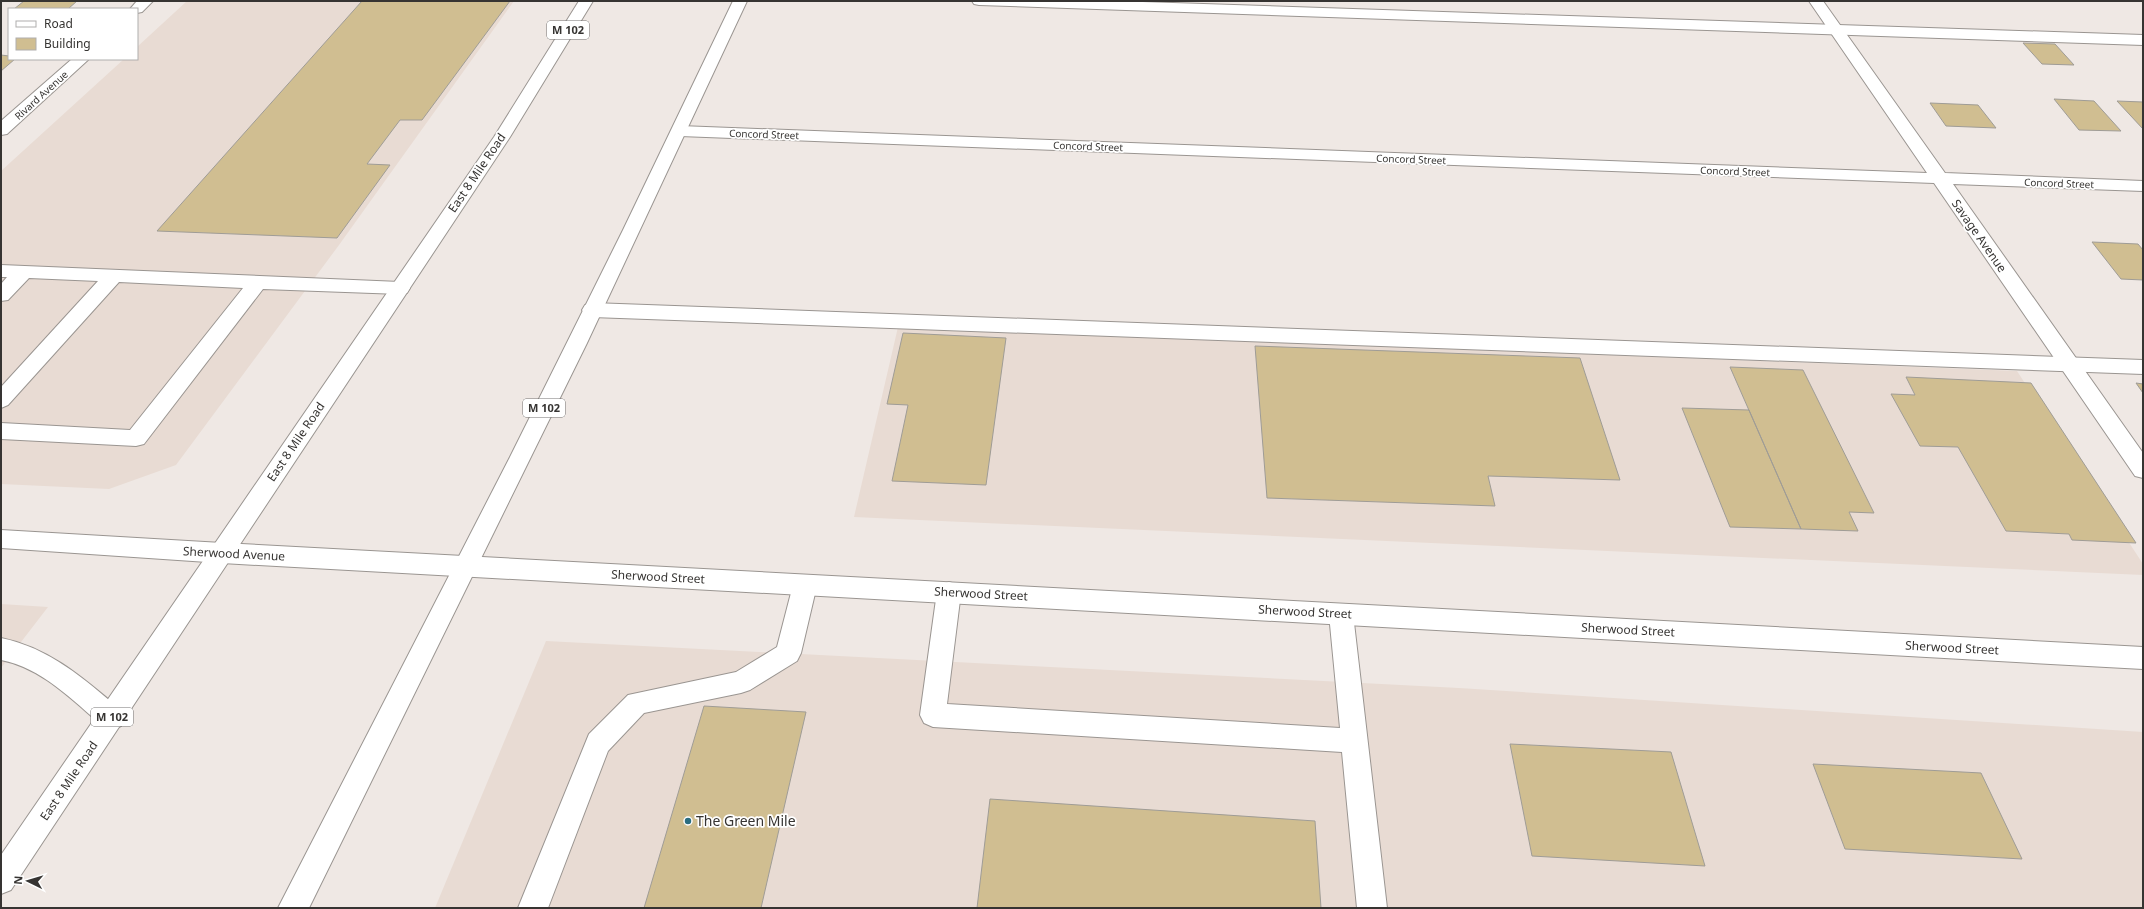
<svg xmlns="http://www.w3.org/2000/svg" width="2144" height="909" font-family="'Noto Sans',sans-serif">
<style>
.built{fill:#e8dbd3}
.building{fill:#d0be91;stroke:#9f9c96}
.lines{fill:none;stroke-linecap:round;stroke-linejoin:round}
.service-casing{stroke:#9a9591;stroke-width:2}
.minor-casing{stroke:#9a9591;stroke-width:2}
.tertiary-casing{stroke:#9a9591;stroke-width:2}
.trunk-casing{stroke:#9a9591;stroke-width:2}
.service{fill:#fff;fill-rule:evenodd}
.minor{fill:#fff;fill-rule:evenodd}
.tertiary{fill:#fff;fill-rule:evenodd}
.trunk{fill:#fff;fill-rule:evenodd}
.poi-dot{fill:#2b6d80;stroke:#fff;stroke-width:1.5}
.labels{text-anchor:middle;stroke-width:3.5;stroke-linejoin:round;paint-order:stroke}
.far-street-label{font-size:10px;fill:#363432;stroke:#fff}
.shield{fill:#fff;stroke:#727170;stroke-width:1}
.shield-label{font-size:11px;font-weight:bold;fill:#363432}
.street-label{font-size:12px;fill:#363432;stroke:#fff}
.near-poi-label{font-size:14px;fill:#363432;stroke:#fff;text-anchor:start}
</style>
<rect width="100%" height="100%" fill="#efe8e4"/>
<!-- built -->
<path class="built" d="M 187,1 L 514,1 L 339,245 L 176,465 L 109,489 L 1,484 L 1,171 L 124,59 L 137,59 L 137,47 Z
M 898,327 L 2017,371 L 2143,564 L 2143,575 L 854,517 Z
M 1,604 L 48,607 L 1,668 Z
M 546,641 L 1459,688 L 2143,732 L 2143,908 L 435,908 Z"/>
<!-- building -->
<path class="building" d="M 24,1 L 77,1 L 68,9 L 14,9 Z
M 362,1 L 510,1 L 422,120 L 400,120 L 367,164 L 390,165 L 337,238 L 157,231 Z
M 2023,43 L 2055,44 L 2074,65 L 2042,64 Z
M 1,55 L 9,56 L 9,59 L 15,59 L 1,71 Z
M 2054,99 L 2094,101 L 2121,131 L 2079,130 Z
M 2117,101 L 2143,102 L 2143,129 Z
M 1930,103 L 1978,105 L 1996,128 L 1946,126 Z
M 2092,242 L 2138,244 L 2143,250 L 2143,280 L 2121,279 Z
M 903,333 L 1006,338 L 986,485 L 892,481 L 908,405 L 887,404 Z
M 1255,346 L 1580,358 L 1620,480 L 1488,476 L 1495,506 L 1267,498 Z
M 1730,367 L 1803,370 L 1874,513 L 1849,512 L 1858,531 L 1801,529 Z
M 1906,377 L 2031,383 L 2136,543 L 2072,540 L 2069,534 L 2006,531 L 1958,447 L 1920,446 L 1891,394 L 1915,395 Z
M 2136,383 L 2143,384 L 2143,393 Z
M 1682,408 L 1749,410 L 1801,529 L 1730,527 Z
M 704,706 L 806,712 L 761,908 L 644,908 Z
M 1510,744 L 1671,752 L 1705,866 L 1532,856 Z
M 1813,764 L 1981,773 L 2022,859 L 1845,849 Z
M 990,799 L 1315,821 L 1321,908 L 977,908 Z"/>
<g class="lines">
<!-- service casing -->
<g class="service-casing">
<path id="service" d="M 972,1 L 1112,1 L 2143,35 L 2143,45 L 979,5 L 974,4 Z
M 1,265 L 400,282 L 407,283 L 410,288 L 407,293 L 400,294 L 263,289 L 144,444 L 136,446 L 1,439 L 1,423 L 130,430 L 243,288 L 119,282 L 8,405 L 1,408 L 1,387 L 98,281 L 29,278 L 8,300 L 1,301 L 1,284 L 7,277 L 1,277 Z
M 592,303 L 2143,360 L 2143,374 L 592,317 L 585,315 L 582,310 L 585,305 Z
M 805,575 L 814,578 L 817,585 L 801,653 L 797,661 L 750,690 L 741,693 L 644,713 L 608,751 L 548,908 L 518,908 L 589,734 L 628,695 L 736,672 L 777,647 L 793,585 L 796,578 Z
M 949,582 L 958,585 L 961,592 L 947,704 L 1340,728 L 1329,614 L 1332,607 L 1341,604 L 1350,607 L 1353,614 L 1387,908 L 1357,908 L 1342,752 L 933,727 L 924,723 L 920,715 L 937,592 L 940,585 Z
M 1,638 C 50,648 84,679 121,710 L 125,718 L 121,726 L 112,730 L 103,726 C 72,700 42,668 1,660 Z"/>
</g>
<!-- minor casing -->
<g class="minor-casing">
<path id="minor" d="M 137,1 L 153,1 L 142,12 L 137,13 L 137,9 L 130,9 Z
M 1809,1 L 1823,1 L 1945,173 L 2143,181 L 2143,191 L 1953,184 L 2143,453 L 2143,478 L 2135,476 L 1934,183 L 680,136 L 674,135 L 672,131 L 674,127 L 680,126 L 1927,173 Z
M 72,59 L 89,59 L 7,134 L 1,135 L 1,121 Z"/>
</g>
<!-- tertiary casing -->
<g class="tertiary-casing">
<path id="tertiary" d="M 1,530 L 222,543 L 2143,647 L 2143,669 L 222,563 L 1,548 Z"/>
</g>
<!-- trunk casing -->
<g class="trunk-casing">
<path id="trunk" d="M 579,1 L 593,1 L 510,137 L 11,890 L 1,894 L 1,855 L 494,137 Z
M 733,1 L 747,1 L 587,343 L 309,908 L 278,908 L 510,457 L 623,230 Z"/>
</g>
<!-- service -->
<use href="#service" class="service"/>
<!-- minor -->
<use href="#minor" class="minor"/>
<!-- tertiary -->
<use href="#tertiary" class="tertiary"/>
<!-- trunk -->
<use href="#trunk" class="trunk"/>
</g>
<!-- markers -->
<circle class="poi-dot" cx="688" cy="821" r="4"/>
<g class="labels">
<!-- far-street labels -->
<g class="far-street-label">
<text transform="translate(41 95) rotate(-42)" y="4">Rivard Avenue</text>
<text transform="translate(764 134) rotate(2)" y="4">Concord Street</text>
<text transform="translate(1088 146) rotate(2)" y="4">Concord Street</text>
<text transform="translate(1411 159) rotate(2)" y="4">Concord Street</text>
<text transform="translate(1735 171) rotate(2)" y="4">Concord Street</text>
<text transform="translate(2059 183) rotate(2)" y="4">Concord Street</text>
</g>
<!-- shield labels -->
<g class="shield">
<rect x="547" y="21" width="42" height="18" rx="3"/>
<rect x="523" y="399" width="42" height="18" rx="3"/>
<rect x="91" y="708" width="42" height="18" rx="3"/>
</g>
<g class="shield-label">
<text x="568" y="34">M 102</text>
<text x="544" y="412">M 102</text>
<text x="112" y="721">M 102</text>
</g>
<!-- street labels -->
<g class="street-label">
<text transform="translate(477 173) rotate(-56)" y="4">East 8 Mile Road</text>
<text transform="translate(1979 236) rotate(55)" y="4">Savage Avenue</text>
<text transform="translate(296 442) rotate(-56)" y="4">East 8 Mile Road</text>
<text transform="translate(234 554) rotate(3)" y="4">Sherwood Avenue</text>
<text transform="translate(658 577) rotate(3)" y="4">Sherwood Street</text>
<text transform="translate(981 594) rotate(3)" y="4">Sherwood Street</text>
<text transform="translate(1305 612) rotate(3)" y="4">Sherwood Street</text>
<text transform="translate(1628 630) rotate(3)" y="4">Sherwood Street</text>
<text transform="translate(1952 648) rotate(3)" y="4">Sherwood Street</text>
<text transform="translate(69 781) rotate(-56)" y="4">East 8 Mile Road</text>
</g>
<!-- near-poi labels -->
<g class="near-poi-label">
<text x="696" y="826">The Green Mile</text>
</g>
</g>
<!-- border -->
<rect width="2144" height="909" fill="none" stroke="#363432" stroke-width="4"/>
<!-- legend -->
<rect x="8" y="8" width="130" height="52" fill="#ffffff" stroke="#afaead"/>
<rect x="16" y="21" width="20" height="6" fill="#ffffff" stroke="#afaead"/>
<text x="44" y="28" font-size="12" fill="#363432">Road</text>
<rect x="16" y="38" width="20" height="12" fill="#d0be91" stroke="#afaead"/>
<text x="44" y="48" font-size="12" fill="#363432">Building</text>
<!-- north arrow -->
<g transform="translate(28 881) rotate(275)" stroke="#ffffff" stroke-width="3" paint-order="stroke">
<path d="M0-3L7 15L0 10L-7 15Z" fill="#363432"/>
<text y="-6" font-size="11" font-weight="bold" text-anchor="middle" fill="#363432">N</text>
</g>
</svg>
